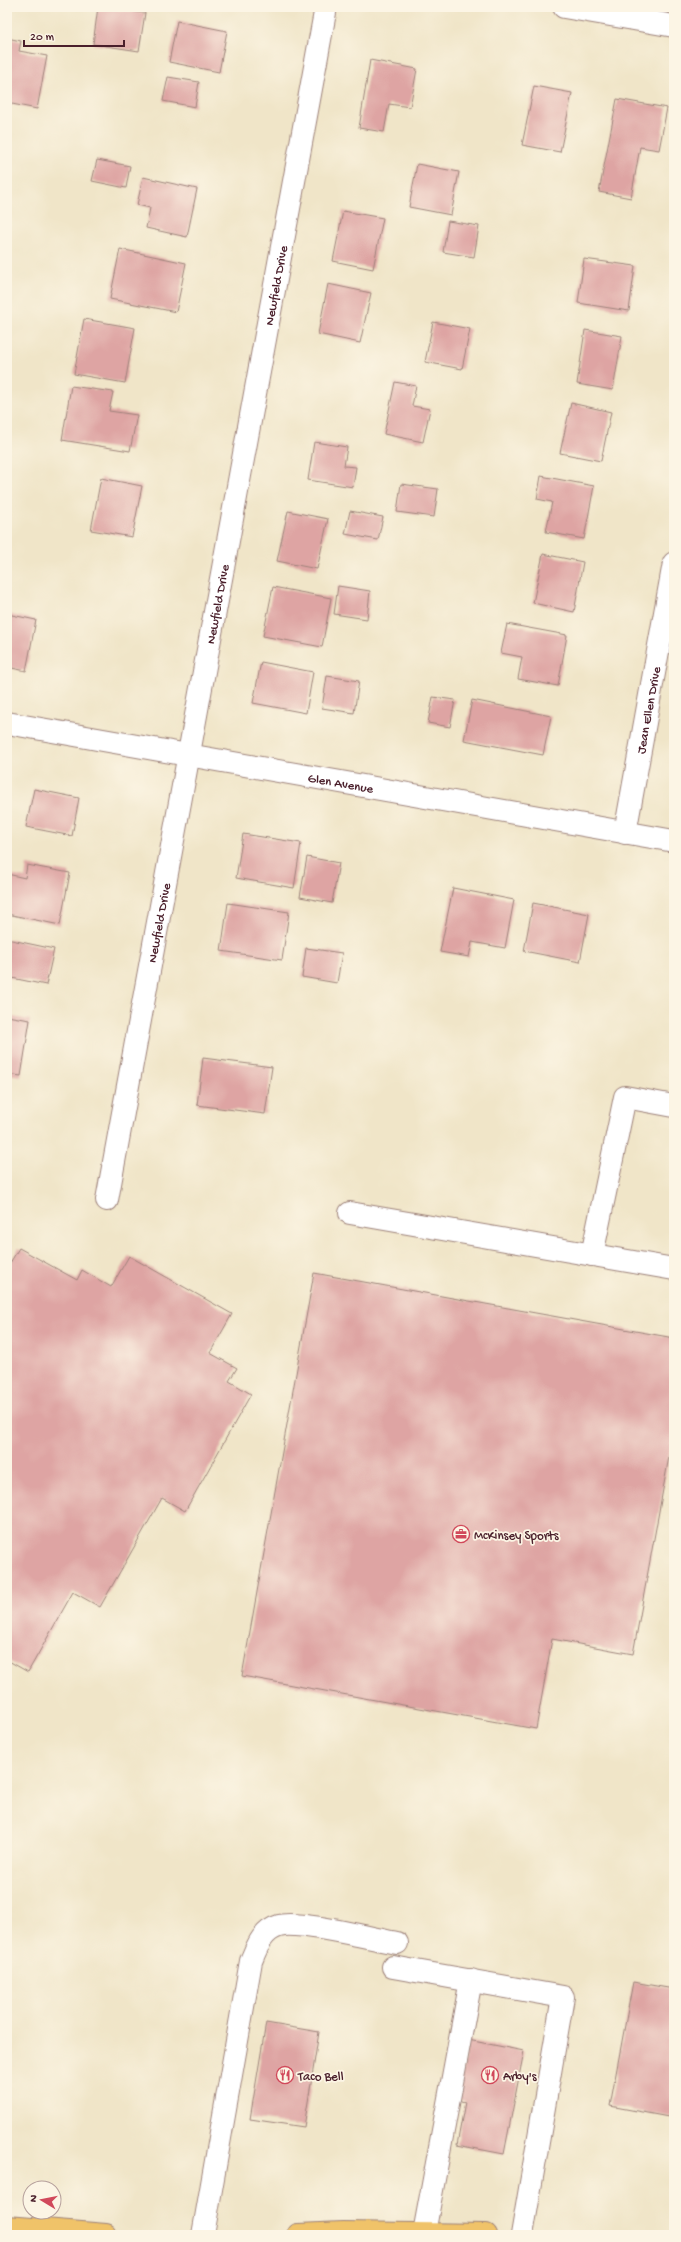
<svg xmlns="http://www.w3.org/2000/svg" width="681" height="2242" font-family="'Gochi Hand',sans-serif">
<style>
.building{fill:#dea4a3}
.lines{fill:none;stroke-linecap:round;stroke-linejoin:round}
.minor-casing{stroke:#9d827a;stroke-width:24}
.major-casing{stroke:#9d827a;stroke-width:24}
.minor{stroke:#fff;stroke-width:22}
.major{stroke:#f0c369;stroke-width:22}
.labels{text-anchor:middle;stroke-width:3.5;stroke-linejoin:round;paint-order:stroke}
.street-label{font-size:13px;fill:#4a1f2b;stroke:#fcf5e5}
.poi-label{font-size:13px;fill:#4a1f2b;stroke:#fcf5e5;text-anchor:start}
</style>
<rect width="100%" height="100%" fill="#fcf5e5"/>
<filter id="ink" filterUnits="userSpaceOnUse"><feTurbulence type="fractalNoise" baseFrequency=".025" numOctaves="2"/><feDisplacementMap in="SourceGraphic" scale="8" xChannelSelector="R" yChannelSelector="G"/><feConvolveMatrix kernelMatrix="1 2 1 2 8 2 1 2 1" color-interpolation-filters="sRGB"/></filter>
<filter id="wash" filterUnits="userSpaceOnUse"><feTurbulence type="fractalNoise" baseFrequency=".012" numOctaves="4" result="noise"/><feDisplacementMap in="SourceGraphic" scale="16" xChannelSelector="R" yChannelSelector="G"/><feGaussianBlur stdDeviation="0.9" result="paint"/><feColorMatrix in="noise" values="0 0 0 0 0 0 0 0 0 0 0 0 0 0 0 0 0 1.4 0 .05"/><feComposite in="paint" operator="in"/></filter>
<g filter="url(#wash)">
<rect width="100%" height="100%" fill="#f0e5c8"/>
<g id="blocks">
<!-- building -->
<path class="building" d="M 98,7 L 145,13 L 139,51 L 93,44 Z
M 177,21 L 227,31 L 219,72 L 169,62 Z
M 7,38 L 21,41 L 19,51 L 47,56 L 37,109 L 7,103 Z
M 370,60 L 417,69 L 410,107 L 389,104 L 384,132 L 359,128 Z
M 168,77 L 199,82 L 195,107 L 163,101 Z
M 534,86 L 572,93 L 560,152 L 522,145 Z
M 617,99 L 667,108 L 659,150 L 640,147 L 631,198 L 599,192 Z
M 97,160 L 130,166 L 126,188 L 92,181 Z
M 417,164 L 459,172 L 451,215 L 409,207 Z
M 143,177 L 197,189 L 187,237 L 146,228 L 150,208 L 137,205 Z
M 343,211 L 383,218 L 373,269 L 333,261 Z
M 448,221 L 479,226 L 474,257 L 443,252 Z
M 120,249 L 186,263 L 176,312 L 110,299 Z
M 584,259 L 635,266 L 629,311 L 578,303 Z
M 328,284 L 371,293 L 360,343 L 318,334 Z
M 84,319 L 135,328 L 125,383 L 74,374 Z
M 433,322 L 470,329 L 462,369 L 425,362 Z
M 585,330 L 622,336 L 613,390 L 577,384 Z
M 395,382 L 416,386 L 412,406 L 430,409 L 423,442 L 384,434 Z
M 71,386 L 113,392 L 109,411 L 137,415 L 130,451 L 62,440 Z
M 571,403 L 611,412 L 601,461 L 560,453 Z
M 314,442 L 347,447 L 344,466 L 356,467 L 353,487 L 308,480 Z
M 541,476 L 594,486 L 584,539 L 546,532 L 552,502 L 537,499 Z
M 101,478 L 142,486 L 132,537 L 91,530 Z
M 401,484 L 438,489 L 434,517 L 397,512 Z
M 288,511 L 328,519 L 317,569 L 277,561 Z
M 350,511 L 383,517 L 378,540 L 345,534 Z
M 543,554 L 583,562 L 574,612 L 533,603 Z
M 338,586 L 370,591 L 367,619 L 334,614 Z
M 273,587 L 331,598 L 322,647 L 263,636 Z
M 7,614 L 36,620 L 26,671 L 7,667 Z
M 507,624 L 567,635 L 558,686 L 518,679 L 522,657 L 501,653 Z
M 261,662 L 313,672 L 306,713 L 253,703 Z
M 327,676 L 359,681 L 354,713 L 322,708 Z
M 433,697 L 455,700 L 450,727 L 428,723 Z
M 472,700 L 551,716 L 543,755 L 464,740 Z
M 34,789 L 79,798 L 72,836 L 26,827 Z
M 243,834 L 301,843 L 294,888 L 236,878 Z
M 307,857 L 339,863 L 332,903 L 300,897 Z
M 27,865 L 70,873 L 60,925 L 7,914 L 7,874 L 25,878 Z
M 453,888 L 514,900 L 505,948 L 472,942 L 469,957 L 440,952 Z
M 228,903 L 289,912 L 282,960 L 221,951 Z
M 533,903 L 589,914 L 580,962 L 524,951 Z
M 7,939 L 54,949 L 46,985 L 7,977 Z
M 306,948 L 342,953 L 337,983 L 302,977 Z
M 7,1016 L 30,1020 L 21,1076 L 7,1074 Z
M 203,1058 L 272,1067 L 265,1114 L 197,1105 Z
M 19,1248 L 77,1280 L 82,1270 L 111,1287 L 129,1256 L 232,1314 L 210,1353 L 237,1368 L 229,1381 L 251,1394 L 185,1511 L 162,1498 L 100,1607 L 73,1592 L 28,1672 L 7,1660 L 7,1268 Z
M 314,1273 L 674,1338 L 674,1429 L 633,1654 L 552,1639 L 536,1729 L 242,1676 Z
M 633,1982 L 674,1989 L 674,2118 L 610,2106 Z
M 266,2023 L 319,2032 L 304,2127 L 250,2119 Z
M 468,2040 L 524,2051 L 504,2154 L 457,2145 L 465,2102 L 457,2100 Z"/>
</g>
</g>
<g filter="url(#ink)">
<use href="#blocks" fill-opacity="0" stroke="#9d827a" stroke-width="1"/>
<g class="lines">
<!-- minor casing -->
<g class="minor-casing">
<g id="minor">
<path d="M 564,7 L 674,26"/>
<path id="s1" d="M 7,723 L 674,841"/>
<path id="s2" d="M 625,833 L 674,563"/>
<path id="s3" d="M 107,1200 L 326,7"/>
<path d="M 350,1213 L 674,1269"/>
<path d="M 592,1255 L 625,1097 L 674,1106"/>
<path d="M 393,1967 L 563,1997 L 522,2235"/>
<path d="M 424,2233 L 471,1980"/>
<path d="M 203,2235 L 251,1961 C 257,1947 262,1931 279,1926 C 297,1920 374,1939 397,1943"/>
</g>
</g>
<!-- major casing -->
<g class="major-casing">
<path id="major" d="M 7,2227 L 106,2235
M 298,2235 L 343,2233 L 486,2235"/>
</g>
<!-- minor -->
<use href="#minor" class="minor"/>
<!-- major -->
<use href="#major" class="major"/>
</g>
</g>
<!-- icons -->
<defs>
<g id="office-ring" transform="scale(0.9)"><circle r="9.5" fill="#fcf5e5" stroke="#d1495b" stroke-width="1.5"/><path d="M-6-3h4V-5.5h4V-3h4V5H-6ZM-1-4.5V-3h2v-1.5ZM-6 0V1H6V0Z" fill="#d1495b"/></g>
<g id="restaurant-ring" transform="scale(0.9)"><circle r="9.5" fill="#fcf5e5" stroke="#d1495b" stroke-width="1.5"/><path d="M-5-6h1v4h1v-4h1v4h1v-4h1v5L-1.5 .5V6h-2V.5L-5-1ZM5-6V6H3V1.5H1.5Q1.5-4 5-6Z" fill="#d1495b"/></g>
</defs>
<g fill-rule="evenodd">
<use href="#office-ring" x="461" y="1534"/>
<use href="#restaurant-ring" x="285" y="2075"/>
<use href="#restaurant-ring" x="490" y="2075"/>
</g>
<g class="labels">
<!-- street labels -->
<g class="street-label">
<text dy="5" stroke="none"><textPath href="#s3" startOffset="930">Newfield Drive</textPath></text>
<text dy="5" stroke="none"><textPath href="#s3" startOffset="606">Newfield Drive</textPath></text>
<text dy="5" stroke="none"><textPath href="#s2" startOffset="125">Jean Ellen Drive</textPath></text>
<text dy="5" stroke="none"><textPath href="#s1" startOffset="339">Glen Avenue</textPath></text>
<text dy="5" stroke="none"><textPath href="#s3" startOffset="282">Newfield Drive</textPath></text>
</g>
<!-- poi labels -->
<g class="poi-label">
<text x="474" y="1539">McKinsey Sports</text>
<text x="298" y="2080">Taco Bell</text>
<text x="503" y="2080">Arby's</text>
</g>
</g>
<!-- margin -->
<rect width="681" height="2242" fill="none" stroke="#fcf5e5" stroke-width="24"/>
<!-- north arrow -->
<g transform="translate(42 2200) rotate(280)"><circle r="19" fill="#fcf5e5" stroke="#b59f9b"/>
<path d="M0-3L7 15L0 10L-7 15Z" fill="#d1495b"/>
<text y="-6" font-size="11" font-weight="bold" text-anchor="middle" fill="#4a1f2b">N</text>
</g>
<!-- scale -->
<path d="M24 40v6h100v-6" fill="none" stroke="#4a1f2b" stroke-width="2"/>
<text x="30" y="40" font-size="12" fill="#4a1f2b" stroke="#fcf5e5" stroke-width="3" paint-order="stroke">20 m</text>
</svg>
